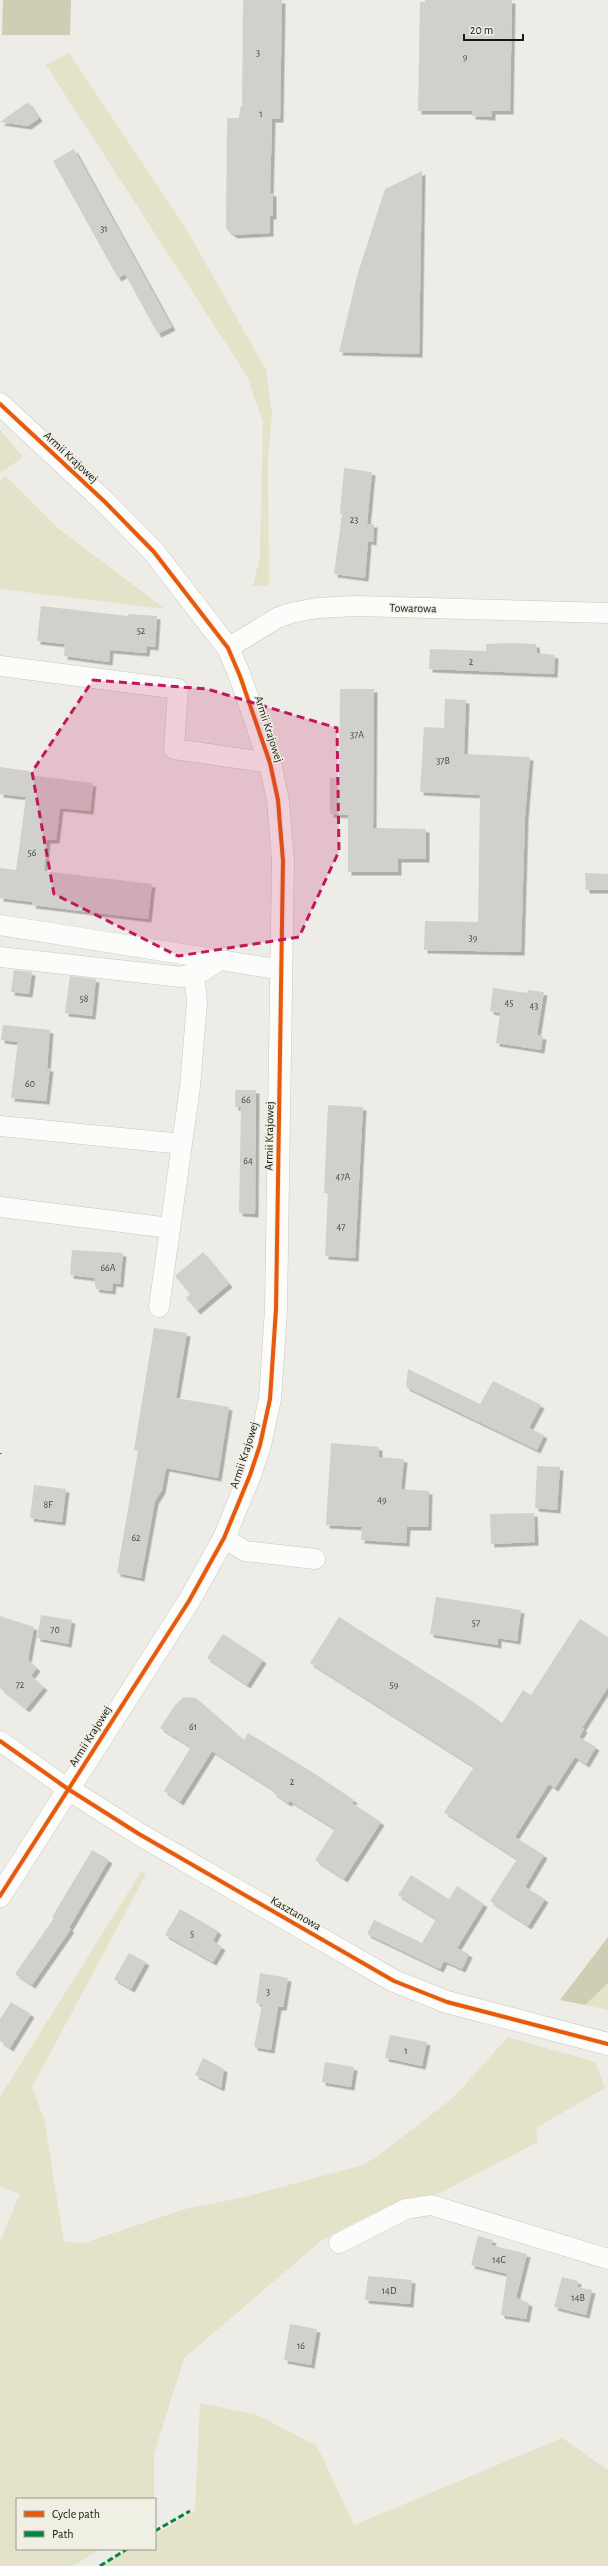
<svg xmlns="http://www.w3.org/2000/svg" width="608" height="2566" font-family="'Alegreya Sans',sans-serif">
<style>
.green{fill:#e4e2c9}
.forest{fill:#cfcdb4}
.building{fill:#d2d0cc;filter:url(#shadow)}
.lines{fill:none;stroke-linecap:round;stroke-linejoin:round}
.minor-casing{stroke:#c8c8c3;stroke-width:21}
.tertiary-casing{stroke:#c8c8c3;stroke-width:23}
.minor{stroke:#fcfcfb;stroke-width:20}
.tertiary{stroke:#fcfcfb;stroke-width:22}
.quiet{stroke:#00873e;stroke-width:3;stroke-dasharray:6 3;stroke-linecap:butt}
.cycleway-casing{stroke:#f0efe3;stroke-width:6}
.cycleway{stroke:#e8590c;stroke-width:4}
.marked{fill:#c2185b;fill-opacity:0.2;stroke:#c2185b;stroke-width:3;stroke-dasharray:8 5;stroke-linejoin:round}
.labels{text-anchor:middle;stroke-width:3;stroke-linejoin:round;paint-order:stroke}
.number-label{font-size:10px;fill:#464641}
.street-label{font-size:12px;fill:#181813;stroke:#f0efe3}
</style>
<defs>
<filter id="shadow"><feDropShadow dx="3.5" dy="3.5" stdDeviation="0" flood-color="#0004"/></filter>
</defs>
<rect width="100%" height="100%" fill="#edece6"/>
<!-- green -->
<path class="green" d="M 69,53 L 185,227 L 266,370 L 272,414 L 268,460 L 269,586 L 253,586 L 260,556 L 263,422 L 247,376 L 46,65 Z
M 0,430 L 23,457 L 0,473 Z
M 5,475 L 59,529 L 165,609 L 0,589 L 0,482 Z
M 141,1872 L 146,1874 L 32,2087 L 44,2119 L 64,2242 L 84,2243 L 185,2209 L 245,2197 L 356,2167 L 374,2159 L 454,2097 L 508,2037 L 595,2062 L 605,2088 L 536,2128 L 538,2142 L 430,2198 L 405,2199 L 348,2226 L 321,2241 L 184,2358 L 154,2454 L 154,2499 L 17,2499 L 17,2549 L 101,2549 L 72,2566 L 0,2566 L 0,2242 L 20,2194 L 0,2186 L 0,2097 Z
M 608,1983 L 608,2010 L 585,2005 Z
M 200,2403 L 257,2415 L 317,2446 L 354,2525 L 562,2438 L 608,2470 L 608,2566 L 100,2566 L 130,2549 L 155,2549 L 155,2535 L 195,2511 Z"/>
<!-- forest -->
<path class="forest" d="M 3,0 L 71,0 L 70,35 L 2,35 Z
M 608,1937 L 608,1983 L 585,2005 L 560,2000 Z"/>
<!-- building -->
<path class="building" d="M 243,0 L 282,0 L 280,119 L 272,119 L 270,193 L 273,193 L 273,216 L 270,216 L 270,233 L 234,235 L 227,230 L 226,226 L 227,118 L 239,118 L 240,107 L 242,107 Z
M 425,0 L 512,0 L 510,111 L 492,111 L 492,117 L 472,116 L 472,111 L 418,111 L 420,2 L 425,2 Z
M 28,102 L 39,118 L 28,126 L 0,122 Z
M 74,149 L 172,327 L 158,334 L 125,274 L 118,278 L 53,161 Z
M 422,171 L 419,354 L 339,352 L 357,276 L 385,189 Z
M 344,468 L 372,472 L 367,524 L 374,524 L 373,542 L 368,541 L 365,578 L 334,574 L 342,514 L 340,513 Z
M 41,606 L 128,616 L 128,614 L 157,616 L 155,647 L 147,646 L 146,653 L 110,650 L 109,662 L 64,656 L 65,644 L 37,641 Z
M 513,643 L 536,644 L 537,653 L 555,655 L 554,674 L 429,669 L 430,649 L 486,651 L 486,644 Z
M 340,689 L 374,689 L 373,828 L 426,829 L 426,859 L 398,859 L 398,872 L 348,872 L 348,815 L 330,814 L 330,778 L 339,778 Z
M 445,699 L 466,700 L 464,754 L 530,757 L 525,817 L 521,952 L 424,950 L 425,921 L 478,922 L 480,795 L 420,792 L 424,727 L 444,728 Z
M 0,767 L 29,771 L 29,775 L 93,783 L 90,811 L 60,808 L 56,840 L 47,840 L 44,871 L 152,884 L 148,919 L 32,905 L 33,902 L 0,898 L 0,868 L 16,870 L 26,797 L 0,794 Z
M 585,873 L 608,874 L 608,890 L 586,890 Z
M 14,970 L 32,972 L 29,994 L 11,992 Z
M 70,976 L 96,979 L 92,1016 L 65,1013 Z
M 493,988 L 527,993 L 528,990 L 544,992 L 537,1035 L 543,1036 L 541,1050 L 496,1043 L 500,1013 L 490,1011 Z
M 3,1025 L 50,1030 L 47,1068 L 50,1068 L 46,1101 L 11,1098 L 18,1042 L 1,1040 Z
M 235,1090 L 256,1090 L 255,1214 L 239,1213 L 241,1107 L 235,1107 Z
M 328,1105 L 363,1107 L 355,1258 L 325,1256 L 328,1193 L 324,1193 Z
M 72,1250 L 123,1253 L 120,1284 L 113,1283 L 112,1291 L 96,1289 L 94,1278 L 70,1275 Z
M 203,1252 L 229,1284 L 197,1311 L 186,1298 L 190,1294 L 175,1276 Z
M 154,1328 L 187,1333 L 176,1398 L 229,1407 L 218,1478 L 166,1468 L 162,1490 L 155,1501 L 141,1578 L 117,1573 L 138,1451 L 134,1450 Z
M 408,1369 L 480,1404 L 493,1381 L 541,1405 L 529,1428 L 544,1435 L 537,1450 L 406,1387 Z
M 331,1443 L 379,1447 L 379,1457 L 404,1459 L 401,1489 L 429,1491 L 428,1527 L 407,1527 L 406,1543 L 361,1540 L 362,1527 L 326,1525 Z
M 537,1466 L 560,1467 L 557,1510 L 535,1508 Z
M 34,1485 L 66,1489 L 62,1522 L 30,1518 Z
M 534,1513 L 535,1542 L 491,1544 L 490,1514 Z
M 436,1597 L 521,1610 L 517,1641 L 498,1638 L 498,1645 L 430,1634 Z
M 41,1615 L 72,1620 L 68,1644 L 37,1638 Z
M 0,1616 L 34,1627 L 28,1660 L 37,1668 L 31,1676 L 44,1687 L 26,1709 L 0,1688 Z
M 339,1617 L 475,1703 L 502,1723 L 523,1690 L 531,1695 L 580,1619 L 608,1637 L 608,1687 L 582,1728 L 584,1729 L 579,1737 L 596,1747 L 586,1764 L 575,1757 L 555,1788 L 549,1784 L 515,1837 L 544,1855 L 525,1887 L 545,1899 L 528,1926 L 490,1901 L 517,1859 L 444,1812 L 474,1767 L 310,1663 Z
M 223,1634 L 263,1660 L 247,1685 L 207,1658 Z
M 184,1697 L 196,1698 L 244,1740 L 248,1733 L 309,1770 L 354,1800 L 352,1803 L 381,1822 L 344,1879 L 315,1860 L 335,1829 L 290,1801 L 288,1803 L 273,1793 L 275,1791 L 212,1751 L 180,1802 L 164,1791 L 191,1747 L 160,1728 L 175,1705 Z
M 92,1850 L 109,1860 L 69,1928 L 71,1929 L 32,1985 L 15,1974 L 54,1918 L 52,1917 Z
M 411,1875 L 449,1899 L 457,1886 L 484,1904 L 457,1948 L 469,1954 L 462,1969 L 444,1961 L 440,1969 L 367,1934 L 374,1920 L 422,1943 L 436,1919 L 398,1895 Z
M 180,1909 L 218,1931 L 213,1941 L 222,1947 L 213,1962 L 165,1935 Z
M 129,1953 L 146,1962 L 131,1989 L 114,1979 Z
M 260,1973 L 288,1978 L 283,2007 L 278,2007 L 271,2050 L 254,2047 L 262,2004 L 256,2003 Z
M 11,2002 L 31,2014 L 10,2048 L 0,2041 L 0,2019 Z
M 390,2035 L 427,2042 L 422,2066 L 385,2058 Z
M 203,2058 L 224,2069 L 221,2088 L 195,2075 Z
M 325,2062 L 354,2067 L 351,2087 L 322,2082 Z
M 478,2236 L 493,2240 L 491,2245 L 527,2254 L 516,2298 L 529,2303 L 526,2319 L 501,2315 L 507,2274 L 471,2265 Z
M 368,2276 L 412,2280 L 410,2304 L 365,2300 Z
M 562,2277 L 578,2281 L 577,2287 L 592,2290 L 586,2315 L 554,2307 Z
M 290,2324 L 317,2329 L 311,2365 L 284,2360 Z"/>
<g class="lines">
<!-- minor casing -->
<g class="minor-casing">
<path id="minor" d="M 228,648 L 277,618 L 291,613 L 317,608 L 356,606 L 608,613
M 0,666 L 178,689 L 174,749 L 270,763
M 0,925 L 220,960
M 0,957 L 181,977 L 203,971 L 220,960 L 282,970
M 0,1126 L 182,1144
M 0,1207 L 170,1228
M 159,1307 L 190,1087 L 197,1002 L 194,974
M 224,1538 L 245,1551 L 315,1559
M 0,1741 L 68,1789
M 339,2243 L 406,2209 L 431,2205 L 608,2259"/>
</g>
<!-- tertiary casing -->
<g class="tertiary-casing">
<path id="tertiary" d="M 0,404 L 105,502 L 154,552 L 228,648 L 240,676 L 270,763 L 278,800 L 283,861 L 276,1309 L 270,1399 L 260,1445 L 250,1475 L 224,1538 L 189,1601 L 0,1896
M 68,1789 L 139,1834 L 394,1981 L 447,2002 L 608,2044"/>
</g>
<!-- minor -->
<use href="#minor" class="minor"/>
<!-- tertiary -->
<use href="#tertiary" class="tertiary"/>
<!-- quiet -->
<path class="quiet" d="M 0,1454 L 0,1453
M 155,2531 L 190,2511
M 100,2566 L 127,2549"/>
<!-- cycleway casing -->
<g class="cycleway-casing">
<path id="cycleway" d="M 0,404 L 105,502 L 154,552 L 228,648 L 240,676 L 270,763 L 278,800 L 283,861 L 276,1309 L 270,1399 L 260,1445 L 250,1475 L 224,1538 L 189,1601 L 0,1896
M 0,1741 L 68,1789 L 139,1834 L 394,1981 L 447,2002 L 608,2044"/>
</g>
<!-- cycleway -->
<use href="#cycleway" class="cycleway"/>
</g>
<!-- marked area -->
<path class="marked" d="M 93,680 L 207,689 L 337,728 L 339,851 L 299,937 L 178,956 L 54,894 L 32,772 Z"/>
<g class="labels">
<!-- number labels -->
<g class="number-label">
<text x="258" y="56">3</text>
<text x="465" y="60">9</text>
<text x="261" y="117">1</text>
<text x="104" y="232">31</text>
<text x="354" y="523">23</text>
<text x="141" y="634">52</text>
<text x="471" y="665">2</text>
<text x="357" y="738">37A</text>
<text x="443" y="764">37B</text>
<text x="32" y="856">56</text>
<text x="473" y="941">39</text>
<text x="84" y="1002">58</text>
<text x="509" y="1006">45</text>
<text x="534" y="1009">43</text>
<text x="30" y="1087">60</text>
<text x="246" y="1103">66</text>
<text x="248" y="1164">64</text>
<text x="343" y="1180">47A</text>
<text x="341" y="1230">47</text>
<text x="108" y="1271">66A</text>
<text x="382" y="1503">49</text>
<text x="48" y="1508">8F</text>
<text x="136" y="1541">62</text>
<text x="476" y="1626">57</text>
<text x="55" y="1633">70</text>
<text x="20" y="1688">72</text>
<text x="394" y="1688">59</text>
<text x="193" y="1730">61</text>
<text x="292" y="1785">2</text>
<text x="192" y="1937">5</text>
<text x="268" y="1995">3</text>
<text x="406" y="2054">1</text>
<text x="499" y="2263">14C</text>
<text x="389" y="2294">14D</text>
<text x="578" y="2301">14B</text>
<text x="301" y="2349">16</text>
</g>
<!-- street labels -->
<g class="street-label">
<text transform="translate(71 457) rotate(43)" y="4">Armii Krajowej</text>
<text transform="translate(413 608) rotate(1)" y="4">Towarowa</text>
<text transform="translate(269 729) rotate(72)" y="4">Armii Krajowej</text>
<text transform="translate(269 1136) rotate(-89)" y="4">Armii Krajowej</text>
<text transform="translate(244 1455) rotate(-72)" y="4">Armii Krajowej</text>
<text transform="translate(90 1736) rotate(-58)" y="4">Armii Krajowej</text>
<text transform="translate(296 1913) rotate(30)" y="4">Kasztanowa</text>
</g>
</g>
<!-- legend -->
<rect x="16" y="2498" width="140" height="52" fill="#f0efe3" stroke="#9a9990"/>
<rect x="24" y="2511" width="20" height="6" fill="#e8590c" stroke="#9a9990"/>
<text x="52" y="2518" font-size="12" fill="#181813">Cycle path</text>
<rect x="24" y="2531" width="20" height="6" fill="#00873e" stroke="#9a9990"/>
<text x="52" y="2538" font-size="12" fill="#181813">Path</text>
<!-- scale -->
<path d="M464 34v6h59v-6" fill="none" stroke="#181813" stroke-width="2"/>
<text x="470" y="34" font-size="12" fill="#181813" stroke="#f0efe3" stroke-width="3" paint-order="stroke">20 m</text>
</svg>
